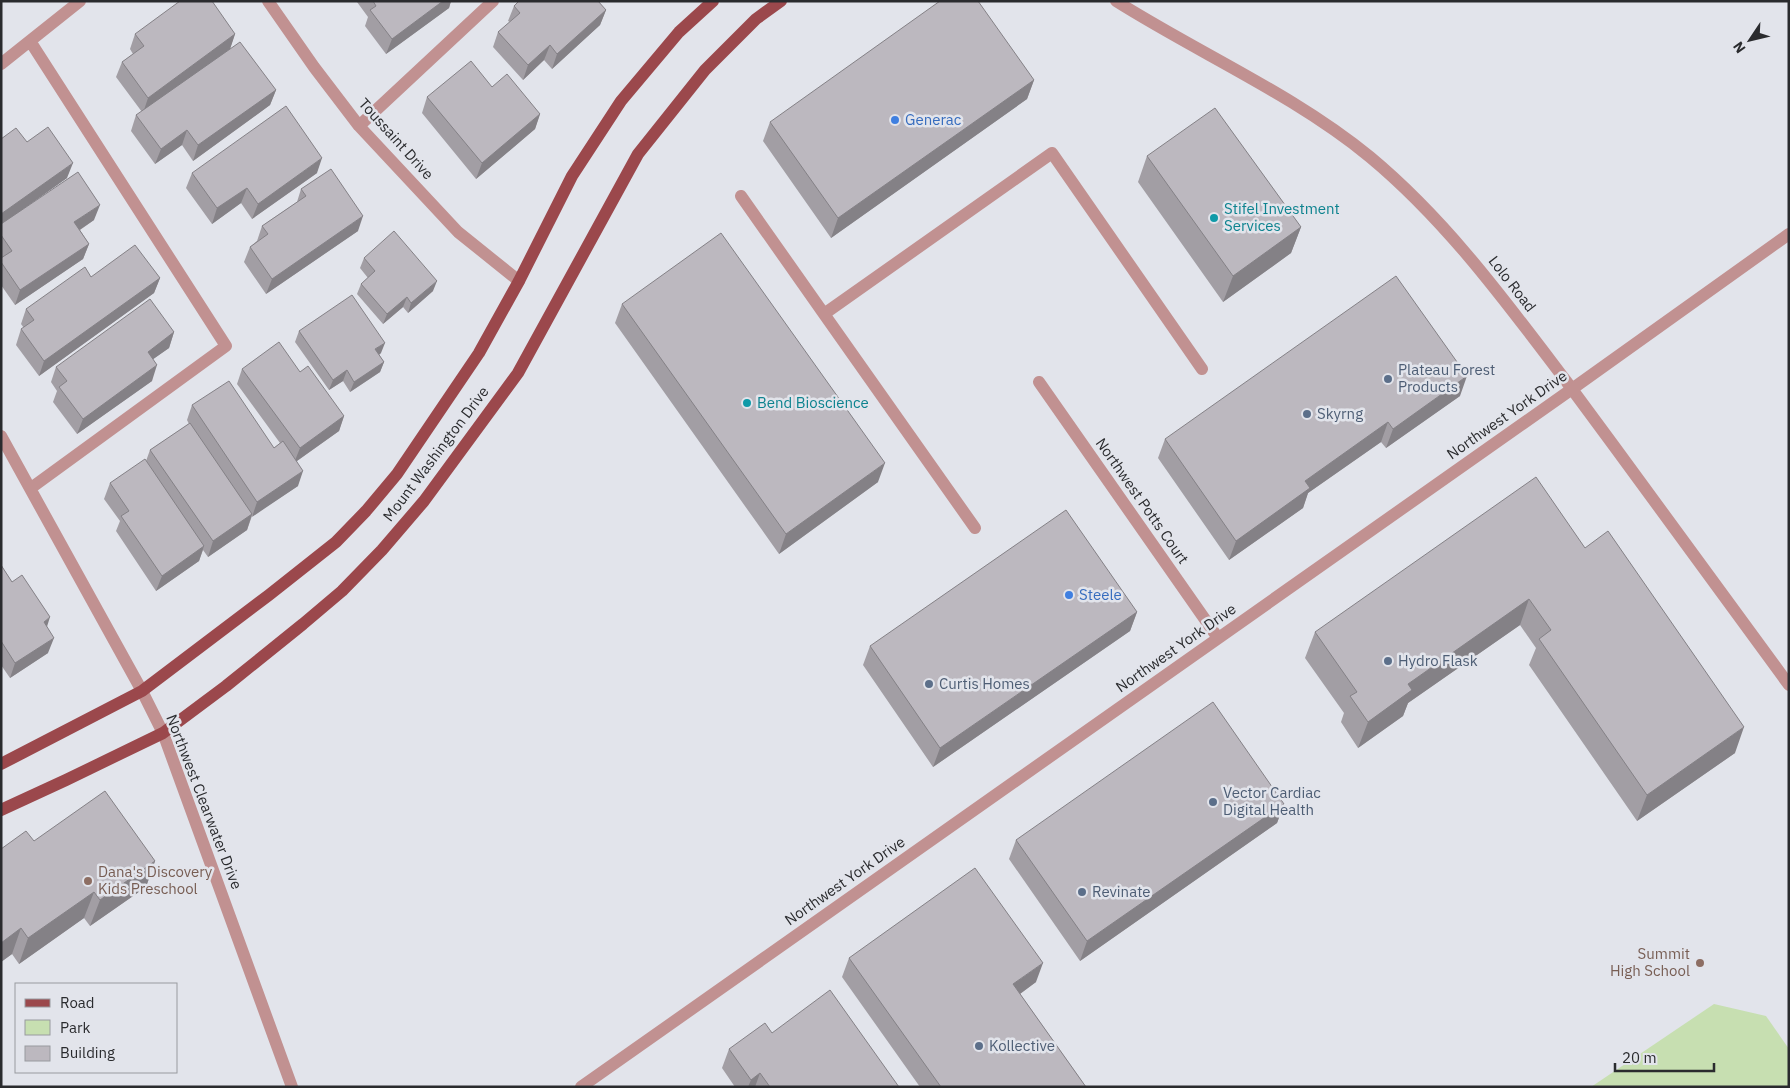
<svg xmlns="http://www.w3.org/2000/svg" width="1790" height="1088" font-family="'IBM Plex Sans',sans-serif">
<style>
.green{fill:#c7dfb1}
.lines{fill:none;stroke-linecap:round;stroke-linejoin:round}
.minor{stroke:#c19191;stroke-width:12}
.major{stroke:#9b484c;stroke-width:12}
.wall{fill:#a29ea4}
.shaded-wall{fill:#848186}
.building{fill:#bcb8bf;stroke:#848186}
.shop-dot{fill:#3f7fe0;stroke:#e2e4eb;stroke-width:2}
.culture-dot{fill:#0f9aa8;stroke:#e2e4eb;stroke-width:2}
.service-dot{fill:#5c6f8a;stroke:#e2e4eb;stroke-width:2}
.education-dot{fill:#8d6e63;stroke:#e2e4eb;stroke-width:2}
.labels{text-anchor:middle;stroke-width:5;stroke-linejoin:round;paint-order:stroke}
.shop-label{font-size:15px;fill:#366cbe;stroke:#e2e4eb;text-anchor:start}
.street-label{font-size:15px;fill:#2a2b2e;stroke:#e2e4eb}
.culture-label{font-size:15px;fill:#0d838f;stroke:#e2e4eb;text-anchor:start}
.service-label{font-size:15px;fill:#4e5e75;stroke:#e2e4eb;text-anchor:start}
.education-label{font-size:15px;fill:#785e54;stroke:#e2e4eb;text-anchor:start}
</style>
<rect width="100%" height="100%" fill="#e2e4eb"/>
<!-- green -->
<path class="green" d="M 1714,1004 L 1766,1016 L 1789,1049 L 1789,1087 L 1591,1087 Z"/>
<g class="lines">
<!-- minor -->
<path class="minor" d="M 268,1 L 314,67 L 359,126 L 458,232 L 519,281
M 1116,1 C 1200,54 1293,94 1370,157 C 1447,221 1506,302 1566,381 C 1641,482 1715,584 1789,685
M 30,41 L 226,346 L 31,488
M 1,64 L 80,1
M 359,126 L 493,1
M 741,196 L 824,314
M 1039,382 L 1218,638
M 1,436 L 142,691 L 163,733 L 292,1087
M 975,528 L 824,314 L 1052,153 L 1202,369
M 581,1087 L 1572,389 L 1789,234"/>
<!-- major -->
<path class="major" d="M 1,764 L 142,691 L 269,595 L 336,542 L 366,511 L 397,474 L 479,353 L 519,281 L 572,176 L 621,101 L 679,32 L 713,1
M 1,810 L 66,780 L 163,733 L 226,686 L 303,624 L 342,591 L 382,550 L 424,501 L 518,373 L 638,154 L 705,70 L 756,19 L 781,1"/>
</g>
<!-- wall -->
<path class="wall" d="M 357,1 L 451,1 L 449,8 L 386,54 L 365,26 L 368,17 L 357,2 Z
M 514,6 L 606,10 L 600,25 L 552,69 L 544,60 L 523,80 L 493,47 L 498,32 L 510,22 L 508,21 Z
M 135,34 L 235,34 L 230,49 L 276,90 L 270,105 L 193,161 L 182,145 L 155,164 L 131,131 L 136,115 L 142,112 L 116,77 L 122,62 L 133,54 L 130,49 Z
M 1034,80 L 1027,99 L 831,238 L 763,141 L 770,122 Z
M 492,87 L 540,114 L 535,129 L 476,179 L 422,113 L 427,97 Z
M 1,139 L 27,142 L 67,178 L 23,209 L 94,220 L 80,230 L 89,244 L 83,259 L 15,305 L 1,285 Z
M 1147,156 L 1301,227 L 1291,253 L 1223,302 L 1138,182 Z
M 192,173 L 317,173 L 252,219 L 241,203 L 212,224 L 186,188 Z
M 301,189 L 358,231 L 266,294 L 244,262 L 250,247 L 257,241 L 262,226 L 297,202 Z
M 364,258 L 433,291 L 408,313 L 403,307 L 383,324 L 357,294 L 361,284 L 368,278 L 360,268 Z
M 91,277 L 160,278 L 154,293 L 39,376 L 16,345 L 21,329 L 24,328 L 21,324 L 26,309 Z
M 622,304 L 878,482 L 779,554 L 615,323 Z
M 299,331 L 381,353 L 379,355 L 384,362 L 380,372 L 350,392 L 343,381 L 329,390 L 295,342 Z
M 174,332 L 169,348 L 153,359 L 152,381 L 77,434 L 53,402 L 57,391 L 51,382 L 56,367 Z
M 242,369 L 300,372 L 344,416 L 339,431 L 297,461 L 298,486 L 252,516 L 247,530 L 208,557 L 203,550 L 199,561 L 156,591 L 116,531 L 120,521 L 104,499 L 110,483 L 146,461 L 150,450 L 189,424 L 187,420 L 192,405 L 274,448 L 280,443 L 237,384 Z
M 1460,396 L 1386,448 L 1381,442 L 1308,493 L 1303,508 L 1229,560 L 1158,458 L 1165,439 Z
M 1585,548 L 1735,753 L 1637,821 L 1529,665 L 1536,648 L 1520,625 L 1408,703 L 1403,716 L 1358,748 L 1341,722 L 1344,713 L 1305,658 L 1315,632 Z
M 1,565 L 12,582 L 47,627 L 48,653 L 10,678 L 1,665 Z
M 1137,612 L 1130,631 L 933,767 L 863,665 L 870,646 Z
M 1284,804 L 1277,823 L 1080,961 L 1009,859 L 1016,840 Z
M 34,841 L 155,861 L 146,887 L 90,926 L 84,918 L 19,964 L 12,954 L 1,962 L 1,849 Z
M 849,958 L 1036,982 L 1020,994 L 1086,1087 L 920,1087 L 842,977 Z
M 772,1033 L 899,1087 L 735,1087 L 722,1068 L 729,1049 Z"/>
<!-- shaded-wall -->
<path class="shaded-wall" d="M 443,1 L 451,1 L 449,8 L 386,54 L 392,39 Z
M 606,10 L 600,25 L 552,69 L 557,54 Z
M 235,34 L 230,49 L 143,113 L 148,98 Z
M 550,45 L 544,60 L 523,80 L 528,65 Z
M 1034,80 L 1027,99 L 831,238 L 838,218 Z
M 276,90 L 270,105 L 193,161 L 198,145 Z
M 540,114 L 535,129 L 476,179 L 482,163 Z
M 187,130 L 182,145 L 155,164 L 161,149 Z
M 322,158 L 317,173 L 252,219 L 258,204 Z
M 73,163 L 67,178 L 1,225 L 1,214 Z
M 247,188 L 241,203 L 212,224 L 217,208 Z
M 100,205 L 94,220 L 69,237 L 74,222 Z
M 363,216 L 358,231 L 266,294 L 272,279 Z
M 1301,227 L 1291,253 L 1223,302 L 1233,276 Z
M 89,244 L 83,259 L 15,305 L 20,290 Z
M 160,278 L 154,293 L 39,376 L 44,361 Z
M 437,281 L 433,291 L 408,313 L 411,303 Z
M 407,297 L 403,307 L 383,324 L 387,314 Z
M 174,332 L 169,348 L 142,367 L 148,352 Z
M 385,343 L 381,353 L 371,360 L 375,349 Z
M 384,362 L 380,372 L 350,392 L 354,382 Z
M 157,365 L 152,381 L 77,434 L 83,419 Z
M 347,370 L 343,381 L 329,390 L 333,380 Z
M 1467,376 L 1460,396 L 1386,448 L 1393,429 Z
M 344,416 L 339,431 L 294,463 L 300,448 Z
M 1388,422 L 1381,442 L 1308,493 L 1303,508 L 1229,560 L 1236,541 L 1305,481 Z
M 885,463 L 878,482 L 779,554 L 786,534 Z
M 303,471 L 298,486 L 252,517 L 257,502 Z
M 252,514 L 247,530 L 208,557 L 213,541 Z
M 204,546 L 199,561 L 156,591 L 162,576 Z
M 1529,599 L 1520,625 L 1408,703 L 1403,716 L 1358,748 L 1368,722 L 1408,684 Z
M 1137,612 L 1130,631 L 933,767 L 940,748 Z
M 50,617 L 45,633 L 44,622 Z
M 54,638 L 48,653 L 10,678 L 15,663 Z
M 1744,727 L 1735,753 L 1637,821 L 1647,795 Z
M 1284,804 L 1277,823 L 1080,961 L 1087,941 Z
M 155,861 L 146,887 L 90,926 L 100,900 Z
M 94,892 L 84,918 L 19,964 L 28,938 Z
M 21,928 L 12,954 L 1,962 L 1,943 Z
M 1043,963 L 1036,982 L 1006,1004 L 1013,984 Z
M 760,1073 L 755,1087 L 748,1087 L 751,1080 Z"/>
<!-- building -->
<path class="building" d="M 180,1 L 212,1 L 235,34 L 148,98 L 122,62 L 144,46 L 135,34 Z
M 373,1 L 443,1 L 392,39 L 370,10 L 376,6 Z
M 519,1 L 598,1 L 606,10 L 557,54 L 550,45 L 528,65 L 498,32 L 520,13 L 514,6 Z
M 940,1 L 978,1 L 1034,80 L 838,218 L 770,122 Z
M 240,42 L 276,90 L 198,145 L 187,130 L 161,149 L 136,115 Z
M 471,61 L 492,87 L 507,74 L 540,114 L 482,163 L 427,97 Z
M 286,106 L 322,158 L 258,204 L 247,188 L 217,208 L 192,173 Z
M 1215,108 L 1301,227 L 1233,276 L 1147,156 Z
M 48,127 L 73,163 L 1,214 L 1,139 L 16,128 L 27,142 Z
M 331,169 L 363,216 L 272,279 L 250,247 L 268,234 L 262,226 L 306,196 L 301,189 Z
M 78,172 L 100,205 L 74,222 L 89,244 L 20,290 L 1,262 L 1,258 L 12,251 L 1,235 L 1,224 Z
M 394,231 L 437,281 L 411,303 L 407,297 L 387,314 L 361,284 L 375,271 L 364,258 Z
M 721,233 L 885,463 L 786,534 L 622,304 Z
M 135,245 L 160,278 L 44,361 L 21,329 L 34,320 L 26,309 L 85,267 L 91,277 Z
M 1396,276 L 1467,376 L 1393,429 L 1388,422 L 1305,481 L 1310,488 L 1236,541 L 1165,439 Z
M 352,295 L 385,343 L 375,349 L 384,362 L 354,382 L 347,370 L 333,380 L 299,331 Z
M 150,299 L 174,332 L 148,352 L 157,365 L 83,419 L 59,387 L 67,381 L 56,367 Z
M 279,342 L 300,372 L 308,366 L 344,416 L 300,448 L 242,369 Z
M 229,381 L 274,448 L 283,441 L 303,471 L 257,502 L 192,405 Z
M 190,423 L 252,514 L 213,541 L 150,450 Z
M 145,459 L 204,546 L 162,576 L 121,516 L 129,511 L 110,483 Z
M 1536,477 L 1585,548 L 1608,531 L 1744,727 L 1647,795 L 1539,639 L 1551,630 L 1529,599 L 1408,684 L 1412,690 L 1368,722 L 1350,696 L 1357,692 L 1315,632 Z
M 1066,510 L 1137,612 L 940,748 L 870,646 Z
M 1,565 L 12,582 L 22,575 L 50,617 L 44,622 L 54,638 L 15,663 L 1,641 Z
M 1213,702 L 1284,804 L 1087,941 L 1016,840 Z
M 105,791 L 155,861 L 100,900 L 94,892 L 28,938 L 21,928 L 1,943 L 1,849 L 26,831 L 34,841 Z
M 975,868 L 1043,963 L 1013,984 L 1086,1087 L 941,1087 L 849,958 Z
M 830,990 L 899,1087 L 770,1087 L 760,1073 L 751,1080 L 729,1049 L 765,1023 L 772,1033 Z"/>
<!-- markers -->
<g class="shop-dot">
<circle cx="895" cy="120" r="5"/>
<circle cx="1069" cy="595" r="5"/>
</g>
<g class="culture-dot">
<circle cx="1214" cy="218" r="5"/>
<circle cx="747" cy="403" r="5"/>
</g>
<g class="service-dot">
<circle cx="1388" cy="379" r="5"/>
<circle cx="1307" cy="414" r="5"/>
<circle cx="1388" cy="661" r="5"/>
<circle cx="929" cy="684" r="5"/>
<circle cx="1213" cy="802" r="5"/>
<circle cx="1082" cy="892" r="5"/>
<circle cx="979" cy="1046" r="5"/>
</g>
<g class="education-dot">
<circle cx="88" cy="881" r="5"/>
<circle cx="1700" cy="963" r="5"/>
</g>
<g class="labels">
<!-- shop labels -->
<g class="shop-label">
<text x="905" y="125">Generac</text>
<text x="1079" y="600">Steele</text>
</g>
<!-- street labels -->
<g class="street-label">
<text transform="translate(396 139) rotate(48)" y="5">Toussaint Drive</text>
<text transform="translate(1512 284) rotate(52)" y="5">Lolo Road</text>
<text transform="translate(1507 415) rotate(-35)" y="5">Northwest York Drive</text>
<text transform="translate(436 454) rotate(-53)" y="5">Mount Washington Drive</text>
<text transform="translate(1142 501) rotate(55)" y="5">Northwest Potts Court</text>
<text transform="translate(1176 648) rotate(-35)" y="5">Northwest York Drive</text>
<text transform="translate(204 802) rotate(69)" y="5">Northwest Clearwater Drive</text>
<text transform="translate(845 881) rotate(-35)" y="5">Northwest York Drive</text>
</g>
<!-- culture labels -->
<g class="culture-label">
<text x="1224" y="214">Stifel Investment<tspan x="1224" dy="17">Services</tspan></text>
<text x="757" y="408">Bend Bioscience</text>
</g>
<!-- service labels -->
<g class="service-label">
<text x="1398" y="375">Plateau Forest<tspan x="1398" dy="17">Products</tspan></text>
<text x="1317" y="419">Skyrng</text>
<text x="1398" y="666">Hydro Flask</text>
<text x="939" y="689">Curtis Homes</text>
<text x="1223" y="798">Vector Cardiac<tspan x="1223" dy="17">Digital Health</tspan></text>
<text x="1092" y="897">Revinate</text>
<text x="989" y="1051">Kollective</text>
</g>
<!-- education labels -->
<g class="education-label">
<text x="98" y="877">Dana's Discovery<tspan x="98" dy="17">Kids Preschool</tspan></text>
<text x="1690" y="959" text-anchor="end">Summit<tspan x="1690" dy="17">High School</tspan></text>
</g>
</g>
<!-- border -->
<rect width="1790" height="1088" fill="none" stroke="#2a2b2e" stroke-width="5"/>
<!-- legend -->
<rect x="15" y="983" width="162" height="90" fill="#e2e4eb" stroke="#989a9f"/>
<rect x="25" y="999" width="25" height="8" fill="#9b484c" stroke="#989a9f"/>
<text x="60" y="1008" font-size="15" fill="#2a2b2e">Road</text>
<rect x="25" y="1020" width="25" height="15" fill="#c7dfb1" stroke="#989a9f"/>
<text x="60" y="1033" font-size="15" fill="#2a2b2e">Park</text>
<rect x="25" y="1046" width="25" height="15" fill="#bcb8bf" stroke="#989a9f"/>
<text x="60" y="1058" font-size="15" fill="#2a2b2e">Building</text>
<!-- north arrow -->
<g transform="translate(1750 40) rotate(235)" stroke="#e2e4eb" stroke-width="4" paint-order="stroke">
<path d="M0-4L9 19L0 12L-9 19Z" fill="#2a2b2e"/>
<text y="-8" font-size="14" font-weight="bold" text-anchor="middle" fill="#2a2b2e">N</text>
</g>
<!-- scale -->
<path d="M1615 1063v8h99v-8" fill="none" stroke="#2a2b2e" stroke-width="2.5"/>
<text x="1622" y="1063" font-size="15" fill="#2a2b2e" stroke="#e2e4eb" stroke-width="4" paint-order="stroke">20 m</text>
</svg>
